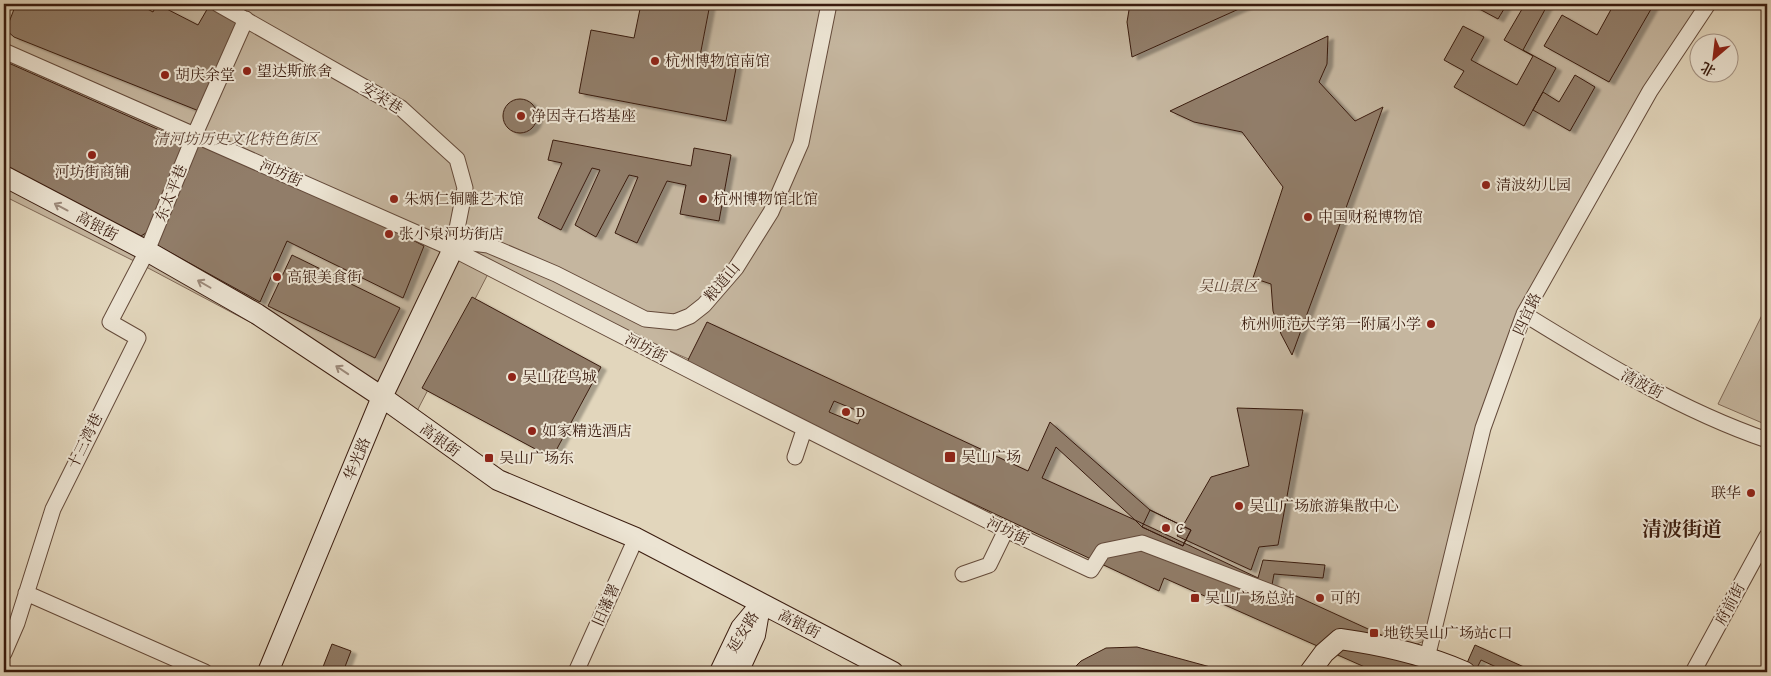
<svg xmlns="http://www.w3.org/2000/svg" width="1771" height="676" font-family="'Gentium Book Plus','Noto Serif SC',serif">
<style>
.green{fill:#c5b69f;stroke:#806957}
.building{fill:#917d69;stroke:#3a1c0f;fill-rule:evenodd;filter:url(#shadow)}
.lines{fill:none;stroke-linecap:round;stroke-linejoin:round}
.street-casing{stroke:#644a3a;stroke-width:17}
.secondary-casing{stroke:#3a1c0f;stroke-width:22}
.street{stroke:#ece4d3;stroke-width:15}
.secondary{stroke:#ece4d3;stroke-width:20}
.oneway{stroke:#9c8a7b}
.poi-dot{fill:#8f2418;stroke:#ece4d3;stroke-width:2}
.labels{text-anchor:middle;stroke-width:4;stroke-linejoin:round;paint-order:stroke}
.poi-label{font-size:15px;fill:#3a1c0f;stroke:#ece4d3;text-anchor:start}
.street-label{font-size:15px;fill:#3a1c0f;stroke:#ece4d3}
.park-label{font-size:15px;font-style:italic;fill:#5d4233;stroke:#ece4d3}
.district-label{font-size:20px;font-weight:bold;fill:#3a1c0f;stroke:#ece4d3}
</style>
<defs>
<filter id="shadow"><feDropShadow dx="5.5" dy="3" stdDeviation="1" flood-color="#0004"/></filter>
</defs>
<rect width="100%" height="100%" fill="#e2d6bc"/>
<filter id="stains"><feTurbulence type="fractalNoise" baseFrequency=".004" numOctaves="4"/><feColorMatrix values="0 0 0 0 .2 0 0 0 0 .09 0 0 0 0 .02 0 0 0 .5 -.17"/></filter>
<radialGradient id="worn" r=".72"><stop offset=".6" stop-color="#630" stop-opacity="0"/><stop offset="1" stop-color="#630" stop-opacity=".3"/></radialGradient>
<!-- green -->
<path class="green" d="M 4,4 L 1705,4 L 1497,374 L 1434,637 L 1412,646 L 1186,576 L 489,272 L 417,411 L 150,269 L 4,196 Z
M 1767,305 L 1767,425 L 1718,404 Z"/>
<!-- building -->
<path class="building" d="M 16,4 L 138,4 L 153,12 L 157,4 L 198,25 L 209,6 L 242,24 L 204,113 L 14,37 L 6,30 Z
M 641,4 L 710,4 L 700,56 L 737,63 L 726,121 L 579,93 L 591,30 L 634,38 Z
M 1130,4 L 1250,4 L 1132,57 L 1127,22 Z
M 1470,4 L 1507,4 L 1498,19 Z
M 1525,4 L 1548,4 L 1523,50 L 1556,68 L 1524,126 L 1454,87 L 1464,71 L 1444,60 L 1463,26 L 1484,37 L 1471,60 L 1517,85 L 1533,56 L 1504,40 Z
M 1614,4 L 1654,4 L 1609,82 L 1544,46 L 1562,15 L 1597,35 Z
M 1328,36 L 1327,64 L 1319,82 L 1355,121 L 1383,107 L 1292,355 L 1281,334 L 1273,311 L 1271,284 L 1253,278 L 1283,187 L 1242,132 L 1194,122 L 1170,111 Z
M 4,61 L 182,140 L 185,144 L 149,231 L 141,236 L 4,167 Z
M 1575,75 L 1595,87 L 1570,131 L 1533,110 L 1543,92 L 1559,102 Z
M503 116a17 17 0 1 1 34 0a17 17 0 1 1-34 0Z
M 553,140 L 691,166 L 694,148 L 731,155 L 719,221 L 680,214 L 686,185 L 667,181 L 637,243 L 615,233 L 638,177 L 629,175 L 596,237 L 575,225 L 600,170 L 592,168 L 561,230 L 538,218 L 562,163 L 548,160 Z
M 196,144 L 378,222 L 424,246 L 403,298 L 287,241 L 260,302 L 155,244 Z
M 292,255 L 400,308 L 375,358 L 268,306 Z
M 472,297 L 601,367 L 552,458 L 422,388 Z
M 707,322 L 1028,471 L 1050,422 L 1150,510 L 1191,530 L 1184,543 L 1258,578 L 1263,560 L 1325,565 L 1323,578 L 1274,574 L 1272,585 L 1462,672 L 1376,672 L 1164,578 L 1159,591 L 776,411 L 685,366 ZM 1056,447 L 1135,520 L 1042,478 ZM 1135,520 L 1184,543 L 1183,546 L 1142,527 Z
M 834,401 L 863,413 L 858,424 L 829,412 Z
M 1237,408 L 1303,410 L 1278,545 L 1259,547 L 1251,570 L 1177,536 L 1211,477 L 1249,466 Z
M 1150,510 L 1191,530 L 1183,546 L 1142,527 Z
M 332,644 L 351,651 L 343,672 L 321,672 Z
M 1475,645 L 1535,672 L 1507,672 L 1481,660 L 1475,672 L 1463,672 Z
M 1137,647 L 1214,668 L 1222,672 L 1070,672 L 1081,661 L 1106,648 Z
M 777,667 L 796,672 L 774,672 Z"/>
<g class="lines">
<!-- street casing -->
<g class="street-casing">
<path id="street" d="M 218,4 L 401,108 L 457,159 L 465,188 L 453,249
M 4,51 L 453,249 L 724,388 L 1006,530 L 1091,570 L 1103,551 L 1142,543 L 1281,596
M 453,249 L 472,243 L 488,245 L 556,274 L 645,319 L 675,322 L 690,316 L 704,305 L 736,268 L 771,212 L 801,143 L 829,4
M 1524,314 C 1602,362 1680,410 1767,440
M 795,457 L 803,433
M 963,574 L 989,565 L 1006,530
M 26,593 L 205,672
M 4,653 L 17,623 L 53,509 L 138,338 L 110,322 L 147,251 L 195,134 L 246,19
M 1427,658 L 1483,428 L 1524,314 L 1650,91 L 1708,4
M 576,672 L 636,538
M 1693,672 L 1767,536"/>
</g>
<!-- secondary casing -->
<g class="secondary-casing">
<path id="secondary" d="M 4,176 L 147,251 L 257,314 L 382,397 L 498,480 L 636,538 L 893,672
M 268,672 L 382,397 L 453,249
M 720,672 L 741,628 L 761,604
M 738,672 L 755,635 L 760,606
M 1310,672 L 1324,653 L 1340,639 C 1383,645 1426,655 1465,672"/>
</g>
<!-- street -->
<use href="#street" class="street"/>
<!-- secondary -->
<use href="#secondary" class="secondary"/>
</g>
<!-- one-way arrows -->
<defs><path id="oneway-shaft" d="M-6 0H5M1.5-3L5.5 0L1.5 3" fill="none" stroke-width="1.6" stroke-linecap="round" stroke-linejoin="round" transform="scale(1.25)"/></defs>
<g class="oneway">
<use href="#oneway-shaft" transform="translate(61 207) rotate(-152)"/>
<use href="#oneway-shaft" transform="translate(204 284) rotate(-150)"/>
<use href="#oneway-shaft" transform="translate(342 370) rotate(-146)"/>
</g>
<!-- markers -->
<g class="poi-dot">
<circle cx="655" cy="61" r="5"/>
<circle cx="247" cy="71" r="5"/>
<circle cx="165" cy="75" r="5"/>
<circle cx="521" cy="116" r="5"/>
<circle cx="92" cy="155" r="5"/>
<circle cx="1486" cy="185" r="5"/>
<circle cx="394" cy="199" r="5"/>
<circle cx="703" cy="199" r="5"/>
<circle cx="1308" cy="217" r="5"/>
<circle cx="389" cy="234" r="5"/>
<circle cx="277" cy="277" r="5"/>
<circle cx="1431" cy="324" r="5"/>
<circle cx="512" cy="377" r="5"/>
<circle cx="846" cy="412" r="5"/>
<circle cx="532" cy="431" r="5"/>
<rect x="944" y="451" width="12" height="12" rx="2.5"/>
<rect x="484" y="453" width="10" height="10" rx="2.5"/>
<circle cx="1751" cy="493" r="5"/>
<circle cx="1239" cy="506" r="5"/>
<circle cx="1166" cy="528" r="5"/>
<rect x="1190" y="593" width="10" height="10" rx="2.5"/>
<circle cx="1320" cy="598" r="5"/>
<rect x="1369" y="628" width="10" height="10" rx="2.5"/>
</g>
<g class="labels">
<!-- poi labels -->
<g class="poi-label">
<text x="665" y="66">杭州博物馆南馆</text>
<text x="257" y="76">望达斯旅舍</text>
<text x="175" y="80">胡庆余堂</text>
<text x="531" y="121">净因寺石塔基座</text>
<text x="92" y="177" text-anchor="middle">河坊街商铺</text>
<text x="1496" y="190">清波幼儿园</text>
<text x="404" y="204">朱炳仁铜雕艺术馆</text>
<text x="713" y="204">杭州博物馆北馆</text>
<text x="1318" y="222">中国财税博物馆</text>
<text x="399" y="239">张小泉河坊街店</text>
<text x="287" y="282">高银美食街</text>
<text x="1421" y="329" text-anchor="end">杭州师范大学第一附属小学</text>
<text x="522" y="382">吴山花鸟城</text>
<text x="856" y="417">D</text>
<text x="542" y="436">如家精选酒店</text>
<text x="961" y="462">吴山广场</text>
<text x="499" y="463">吴山广场东</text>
<text x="1741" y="498" text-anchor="end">联华</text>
<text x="1249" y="511">吴山广场旅游集散中心</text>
<text x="1176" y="533">C</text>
<text x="1205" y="603">吴山广场总站</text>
<text x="1330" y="603">可的</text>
<text x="1384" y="638">地铁吴山广场站C口</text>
</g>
<!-- street labels -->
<g class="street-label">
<text transform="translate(382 98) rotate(32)" y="5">安荣巷</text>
<text transform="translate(281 173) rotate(24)" y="5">河坊街</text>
<text transform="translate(171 193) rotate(-68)" y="5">东太平巷</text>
<text transform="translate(97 226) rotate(28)" y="5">高银街</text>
<text transform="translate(722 282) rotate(-50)" y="5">粮道山</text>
<text transform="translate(1527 314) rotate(-65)" y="5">四宜路</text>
<text transform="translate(646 348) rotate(27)" y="5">河坊街</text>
<text transform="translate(1642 384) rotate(27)" y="5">清波街</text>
<text transform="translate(440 440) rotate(36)" y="5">高银街</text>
<text transform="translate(85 441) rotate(-64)" y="5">十三湾巷</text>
<text transform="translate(357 459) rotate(-67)" y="5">华光路</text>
<text transform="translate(1008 531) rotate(26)" y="5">河坊街</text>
<text transform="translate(1730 604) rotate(-62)" y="5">府前街</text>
<text transform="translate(606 605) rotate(-66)" y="5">旧藩署</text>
<text transform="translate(799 624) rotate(27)" y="5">高银街</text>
<text transform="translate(743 632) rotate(-58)" y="5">延安路</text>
</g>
<!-- park labels -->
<g class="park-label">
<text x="236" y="144">清河坊历史文化特色街区</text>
<text x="1228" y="291">吴山景区</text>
</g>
<!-- district labels -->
<g class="district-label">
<text x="1682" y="536">清波街道</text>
</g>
</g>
<!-- margin -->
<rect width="1771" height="676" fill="none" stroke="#e2d6bc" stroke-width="20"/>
<rect x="5" y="5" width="1761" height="666" fill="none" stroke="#3a1c0f" stroke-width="2.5"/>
<rect x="10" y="10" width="1751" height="656" fill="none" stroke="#3a1c0f"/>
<!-- north arrow -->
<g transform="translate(1714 58) rotate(208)"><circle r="24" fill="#ece4d3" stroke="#a59485"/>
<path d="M0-4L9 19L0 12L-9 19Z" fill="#8f2418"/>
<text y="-8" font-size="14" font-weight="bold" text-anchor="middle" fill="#3a1c0f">北</text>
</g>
<rect width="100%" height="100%" filter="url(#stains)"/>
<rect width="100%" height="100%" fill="url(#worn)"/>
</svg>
